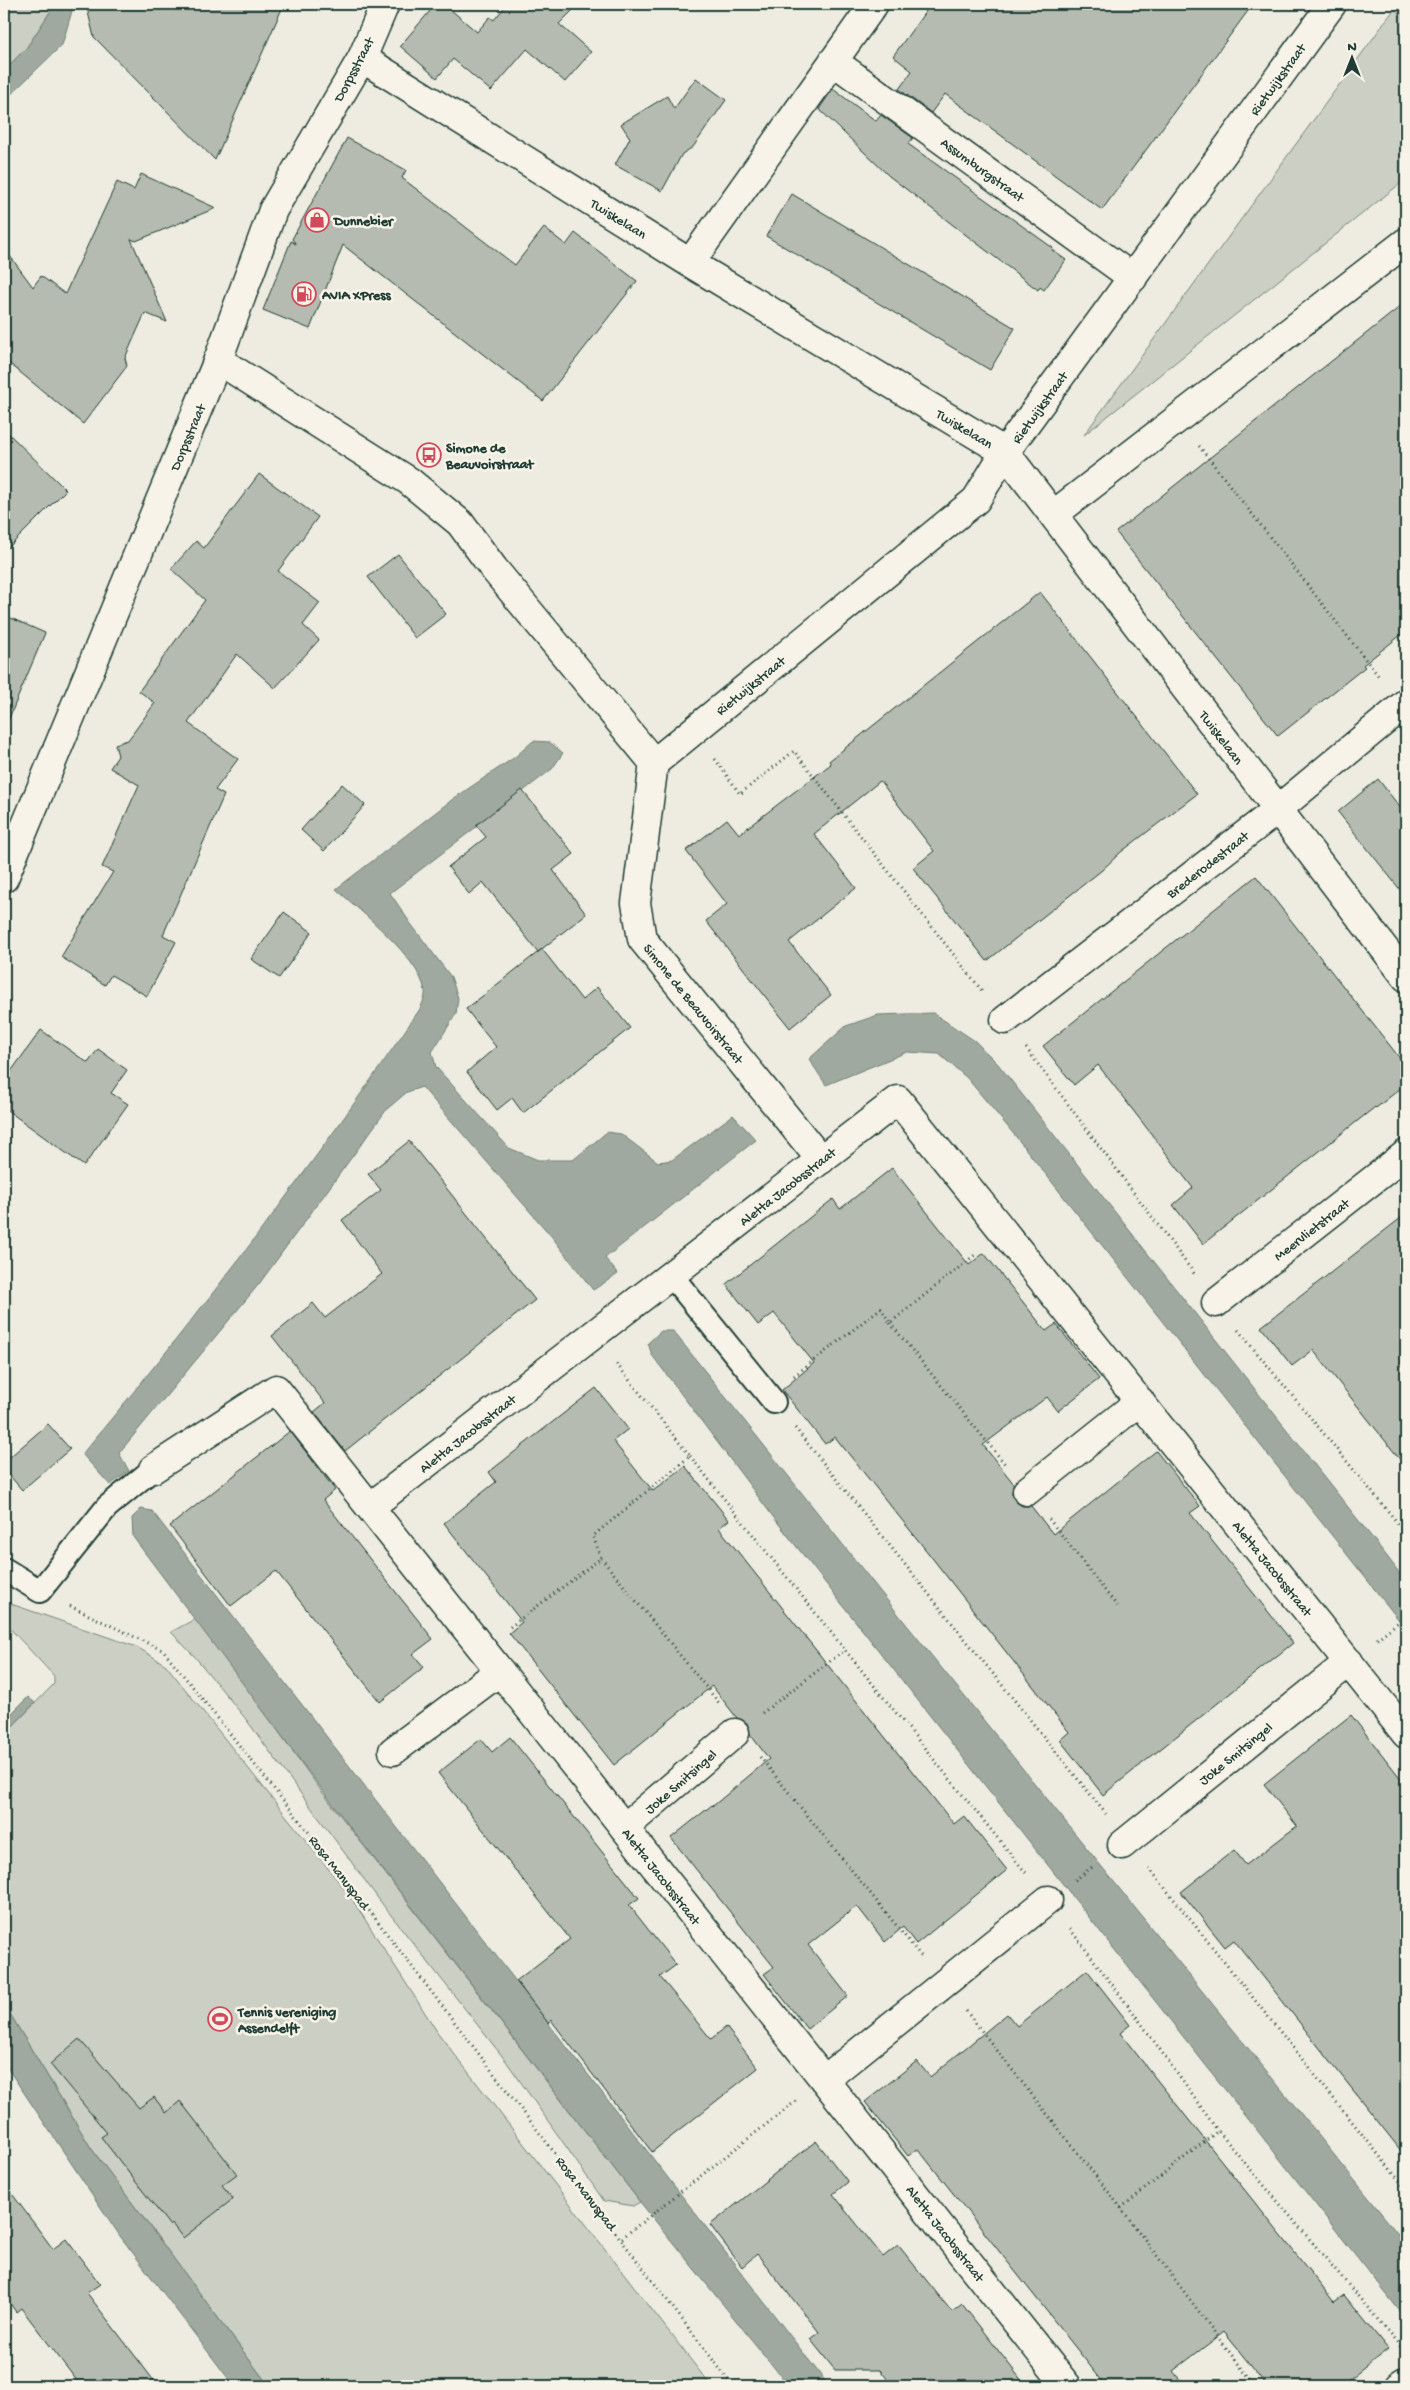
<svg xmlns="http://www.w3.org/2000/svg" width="1410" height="2390" font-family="'Gochi Hand',sans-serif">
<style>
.green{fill:#cccfc4;stroke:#76867c}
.water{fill:#9fa99f;stroke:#6c7e74}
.building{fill:#b5bbb0;stroke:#1f3d34}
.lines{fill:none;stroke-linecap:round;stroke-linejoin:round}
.service-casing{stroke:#1f3d34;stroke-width:26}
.minor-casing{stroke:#1f3d34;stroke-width:31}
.tertiary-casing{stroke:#1f3d34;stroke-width:31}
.path{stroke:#1f3d34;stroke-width:3;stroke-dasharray:1 4;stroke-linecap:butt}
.service{stroke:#f7f3e8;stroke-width:22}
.minor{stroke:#f7f3e8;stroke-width:28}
.tertiary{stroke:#f7f3e8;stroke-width:28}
.labels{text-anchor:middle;stroke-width:5;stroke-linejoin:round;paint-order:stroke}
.street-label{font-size:14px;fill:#1f3d34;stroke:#f7f3e8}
.poi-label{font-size:14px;font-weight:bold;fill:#1f3d34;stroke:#f7f3e8;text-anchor:start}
</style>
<rect width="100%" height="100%" fill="#eeece1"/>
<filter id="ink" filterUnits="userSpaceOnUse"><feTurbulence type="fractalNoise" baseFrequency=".02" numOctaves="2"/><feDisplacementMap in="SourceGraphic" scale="10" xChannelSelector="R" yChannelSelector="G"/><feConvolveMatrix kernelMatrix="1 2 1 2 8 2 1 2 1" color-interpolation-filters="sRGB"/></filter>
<g filter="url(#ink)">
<!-- green -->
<path class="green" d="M 4,4 L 49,4 L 52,9 L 27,47 L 4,71 Z
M 1398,4 L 1406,4 L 1406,179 L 1084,435 Z
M 4,1597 L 11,1604 L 137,1647 L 166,1665 L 350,1896 L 438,2033 L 711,2386 L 269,2386 L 91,2148 L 4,2004 L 4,1735 L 54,1684 L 54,1676 L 4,1622 Z
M 197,1618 L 322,1792 L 640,2202 L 633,2206 L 604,2201 L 506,2061 L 383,1905 L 245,1718 L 195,1657 L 171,1632 Z"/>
<!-- water -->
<path class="water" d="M 49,4 L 74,4 L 62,45 L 4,101 L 4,71 L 27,47 L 52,9 Z
M 533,741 L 549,742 L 563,753 L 552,769 L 390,893 L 411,924 L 451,977 L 458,998 L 456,1014 L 432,1052 L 436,1067 L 509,1148 L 538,1160 L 573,1160 L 607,1132 L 621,1134 L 658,1162 L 672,1160 L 733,1115 L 756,1140 L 605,1258 L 618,1274 L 593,1290 L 552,1237 L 422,1087 L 407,1092 L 387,1109 L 259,1284 L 119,1453 L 129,1471 L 110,1485 L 82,1454 C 202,1312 315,1163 420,1009 C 422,1004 426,996 425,991 C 419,957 361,912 336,889 L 453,799 L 515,757 Z
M 933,1013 L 975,1041 L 998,1064 L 1389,1559 L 1406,1582 L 1406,1629 L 1017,1138 L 967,1078 L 939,1054 L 907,1052 L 826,1085 L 809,1059 L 846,1026 L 878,1015 Z
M 661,1331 L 673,1331 L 902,1619 L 1406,2244 L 1406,2319 L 774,1518 L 652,1355 L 648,1343 Z
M 141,1509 L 152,1511 L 829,2386 L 789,2386 L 640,2202 L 466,1977 L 353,1831 L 133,1537 L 132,1518 Z
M 28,1697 L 35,1703 L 4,1735 L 4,1721 Z
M 4,2004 L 91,2148 L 269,2386 L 234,2386 L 120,2236 L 4,2063 Z"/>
<!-- building -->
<path class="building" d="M 86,4 L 284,4 L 215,160 L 94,37 Z
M 436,4 L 444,4 L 477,32 L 490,17 L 494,20 L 507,4 L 579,4 L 559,24 L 591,52 L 565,82 L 527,49 L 491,91 L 453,59 L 437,78 L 400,46 Z
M 931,4 L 1253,4 L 1102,210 L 945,94 L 931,113 L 899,89 L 912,71 L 893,56 Z
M 696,78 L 726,100 L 693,147 L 682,154 L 662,191 L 615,165 L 630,138 L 621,124 L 667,96 L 674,109 Z
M 833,89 L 876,121 L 881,115 L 913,138 L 908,144 L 1053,248 L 1052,250 L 1066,260 L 1044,290 L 1040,287 L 1038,290 L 889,176 L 819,109 Z
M 347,138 L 406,170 L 402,178 L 515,265 L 544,228 L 566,245 L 575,233 L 637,281 L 543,401 L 343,245 L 310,329 L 263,310 L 291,241 L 296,244 L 292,239 Z
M 141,174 L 216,208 L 136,241 L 131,239 L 167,322 L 145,313 L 125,358 L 127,366 L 83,424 L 4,359 L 4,248 L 33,287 L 41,276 L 65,294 L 117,182 L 134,190 Z
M 792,194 L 1015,328 L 990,370 L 766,236 Z
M 1406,302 L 1406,631 L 1363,665 L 1365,667 L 1278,736 L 1116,532 Z
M 4,429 L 66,490 L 4,552 Z
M 259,474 L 318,517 L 278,571 L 320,603 L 303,625 L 319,640 L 275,688 L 237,654 L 188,723 L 238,759 L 215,790 L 224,795 L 163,935 L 176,942 L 147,996 L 111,975 L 105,985 L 61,957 L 113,872 L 102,867 L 139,785 L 110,768 L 118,756 L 115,744 L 128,740 L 155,703 L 139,691 L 205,600 L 171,569 L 196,541 L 204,548 Z
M 398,554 L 446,614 L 415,638 L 368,577 Z
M 1040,592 L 1197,794 L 1121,852 L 1102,870 L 987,961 L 913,868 L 934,851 L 880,781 L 814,834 L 856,888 L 789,942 L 831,995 L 790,1028 L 706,921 L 727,904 L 686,851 L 727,819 L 739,834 L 831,764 L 829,761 Z
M 4,615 L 45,633 L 4,730 Z
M 1378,779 L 1406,815 L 1406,897 L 1338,812 Z
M 342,784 L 365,805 L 324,851 L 301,830 Z
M 522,790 L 574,854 L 553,870 L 586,914 L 538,952 L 483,882 L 469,894 L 448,867 L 486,837 L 476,825 Z
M 1256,876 L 1406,1066 L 1406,1084 L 1376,1108 L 1375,1107 L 1203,1244 L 1173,1205 L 1193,1188 L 1098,1065 L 1074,1085 L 1043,1046 Z
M 284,912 L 312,932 L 279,978 L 251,959 Z
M 542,949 L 582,1000 L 597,987 L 630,1028 L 523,1113 L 512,1098 L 497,1110 L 467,1072 L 496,1047 L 466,1009 Z
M 41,1030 L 88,1063 L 98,1049 L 127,1070 L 111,1093 L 128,1104 L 84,1166 L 4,1108 L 4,1081 Z
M 409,1141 L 535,1300 L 345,1451 L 314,1412 L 325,1403 L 272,1336 L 313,1303 L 325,1318 L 382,1274 L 342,1220 L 381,1190 L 368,1174 Z
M 892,1168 L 969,1265 L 984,1253 L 1046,1331 L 1056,1324 L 1099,1379 L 1058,1411 L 1047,1397 L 983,1445 L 1014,1484 L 1012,1493 L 1015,1501 L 1022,1506 L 1031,1506 L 1053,1534 L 1156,1451 L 1200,1506 L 1190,1513 L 1293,1643 L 1103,1795 L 1060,1740 L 1069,1732 L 918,1540 L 835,1437 L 825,1444 L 782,1390 L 814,1363 L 774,1313 L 758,1325 L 726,1284 L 833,1199 L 840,1209 Z
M 1406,1214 L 1406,1467 L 1313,1350 L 1292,1366 L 1261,1327 Z
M 596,1388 L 628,1429 L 613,1441 L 653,1491 L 685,1466 L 729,1520 L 719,1528 L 954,1824 L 964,1816 L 1007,1870 L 916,1944 L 903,1927 L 885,1942 L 857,1906 L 808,1945 L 848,1996 L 807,2029 L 764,1974 L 774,1967 L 671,1838 L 712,1805 L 713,1806 L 769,1759 L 750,1734 L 747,1723 L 737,1718 L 712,1686 L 614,1765 L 509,1633 L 522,1622 L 444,1523 L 496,1482 L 489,1472 Z
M 48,1424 L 70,1449 L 22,1490 L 4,1469 L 4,1462 Z
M 290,1431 L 335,1490 L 323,1500 L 433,1639 L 413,1654 L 424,1667 L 380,1702 L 276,1571 L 231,1606 L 170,1526 Z
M 1351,1715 L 1406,1785 L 1406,2157 L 1234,1940 L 1225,1947 L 1181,1892 L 1234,1850 L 1246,1865 L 1297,1826 L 1264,1784 Z
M 510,1737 L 639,1898 L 629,1905 L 676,1965 L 660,1977 L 711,2039 L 726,2027 L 758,2068 L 652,2152 L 551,2020 L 549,2024 L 516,1981 L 570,1939 L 438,1773 L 481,1739 L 492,1752 Z
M 1087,1970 L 1130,2025 L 1120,2033 L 1161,2085 L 1334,2302 L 1344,2295 L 1388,2349 L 1341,2386 L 1267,2386 L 1224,2332 L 1173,2371 L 1185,2386 L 1106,2386 L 918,2149 L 908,2156 L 865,2102 L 917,2061 L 930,2077 L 1007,2014 L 1017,2026 Z
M 79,2039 L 139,2108 L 154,2097 L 166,2113 L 180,2101 L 237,2174 L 222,2185 L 233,2199 L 183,2238 L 172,2224 L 170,2226 L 101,2137 L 107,2133 L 50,2064 Z
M 816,2141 L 848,2182 L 833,2194 L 883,2257 L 898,2245 L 952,2312 L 962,2304 L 1026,2386 L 893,2386 L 880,2370 L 835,2370 L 810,2339 L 819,2332 L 757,2254 L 742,2267 L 710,2225 Z
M 4,2183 L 53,2249 L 66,2239 L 100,2284 L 87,2293 L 158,2386 L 81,2386 L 21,2308 L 16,2312 L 4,2295 Z"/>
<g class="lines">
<!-- service casing -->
<g class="service-casing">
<path id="service" d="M 671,1275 L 774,1402
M 4,1569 L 40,1591 L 107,1507 L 153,1469"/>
</g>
<!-- minor casing -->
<g class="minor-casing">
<path id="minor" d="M 362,58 L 690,263 L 1005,452 L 1406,977
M 833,61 L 1133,278
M 690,263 L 874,4
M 218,360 L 409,481 L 460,523 L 494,569 L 654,763 L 636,903 L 642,939 L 821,1160
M 1053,515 L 1406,242
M 654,763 L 976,500 L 1005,452 L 1332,4
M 1005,1020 L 1277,810 L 1406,703
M 1216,1303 L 1406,1154
M 153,1469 L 276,1389 L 1067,2386
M 1027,1491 L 1140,1401
M 370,1507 L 898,1100 L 1406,1734
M 393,1751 L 500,1671
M 624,1828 L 735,1733
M 1122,1845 L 1349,1662
M 824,2080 L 1048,1900
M 1400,2386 L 1406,2382"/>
</g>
<!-- tertiary casing -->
<g class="tertiary-casing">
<path id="tertiary" d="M 4,878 L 218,360 L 273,210 L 362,58 L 385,4"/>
</g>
<!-- path -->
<path class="path" d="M 1199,446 L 1380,678
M 715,759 L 740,794 L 794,751 L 983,992
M 1026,1048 L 1196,1276
M 890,1323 L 1005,1464
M 1238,1330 L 1406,1533
M 794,1376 L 881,1308 L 890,1323 L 976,1254
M 795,1428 L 1106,1814
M 690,1456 L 845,1650
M 1049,1519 L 1117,1606
M 601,1558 L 719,1703
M 70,1606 L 164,1651 L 322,1849 L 733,2386
M 510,1627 L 601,1558 L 593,1536 L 690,1456 L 615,1362
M 1377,1639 L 1406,1616
M 762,1713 L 845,1650 L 1026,1873
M 760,1757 L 921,1956
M 1149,1868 L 1406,2189
M 1075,1880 L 1094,1866
M 1070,1929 L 1136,2016 L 1218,2131
M 966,2011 L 1121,2208 L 1255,2386
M 1121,2208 L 1218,2131 L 1401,2347
M 622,2238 L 796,2101"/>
<!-- service -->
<use href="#service" class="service"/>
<!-- minor -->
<use href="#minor" class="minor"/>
<!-- tertiary -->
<use href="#tertiary" class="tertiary"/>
</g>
</g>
<!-- icons -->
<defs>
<g id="shop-ring" transform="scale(1.25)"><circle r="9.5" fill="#f7f3e8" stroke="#d1495b" stroke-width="1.5"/><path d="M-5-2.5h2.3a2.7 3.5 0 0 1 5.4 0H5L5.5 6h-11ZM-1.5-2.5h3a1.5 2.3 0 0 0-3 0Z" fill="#d1495b"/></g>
<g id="fuel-ring" transform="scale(1.25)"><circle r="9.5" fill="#f7f3e8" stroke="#d1495b" stroke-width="1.5"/><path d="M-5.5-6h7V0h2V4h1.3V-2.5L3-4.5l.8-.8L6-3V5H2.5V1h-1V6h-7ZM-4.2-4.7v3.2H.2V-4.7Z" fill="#d1495b"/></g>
<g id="bus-ring" transform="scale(1.25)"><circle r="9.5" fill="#f7f3e8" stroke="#d1495b" stroke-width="1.5"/><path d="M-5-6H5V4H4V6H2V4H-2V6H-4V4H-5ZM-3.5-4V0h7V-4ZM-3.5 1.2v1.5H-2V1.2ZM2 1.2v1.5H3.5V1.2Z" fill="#d1495b"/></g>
<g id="stadium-ring" transform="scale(1.25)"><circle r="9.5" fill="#f7f3e8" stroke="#d1495b" stroke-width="1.5"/><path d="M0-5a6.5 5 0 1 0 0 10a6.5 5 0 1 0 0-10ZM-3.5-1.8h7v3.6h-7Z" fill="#d1495b"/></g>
</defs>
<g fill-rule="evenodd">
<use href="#shop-ring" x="317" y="220"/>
<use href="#fuel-ring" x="304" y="294"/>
<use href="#bus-ring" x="429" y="455"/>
<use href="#stadium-ring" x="220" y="2019"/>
</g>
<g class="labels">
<!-- street labels -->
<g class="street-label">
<text transform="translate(353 69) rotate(-62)" y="5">Dorpsstraat</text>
<text transform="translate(1277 79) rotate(-54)" y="5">Rietwijkstraat</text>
<text transform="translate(983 169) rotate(36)" y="5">Assumburgstraat</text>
<text transform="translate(619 218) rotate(32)" y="5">Twiskelaan</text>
<text transform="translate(1039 407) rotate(-54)" y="5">Rietwijkstraat</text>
<text transform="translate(965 428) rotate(31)" y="5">Twiskelaan</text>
<text transform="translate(187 437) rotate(-67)" y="5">Dorpsstraat</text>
<text transform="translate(750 685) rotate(-39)" y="5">Rietwijkstraat</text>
<text transform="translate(1222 737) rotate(53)" y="5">Twiskelaan</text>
<text transform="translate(1207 864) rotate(-38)" y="5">Brederodestraat</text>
<text transform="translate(694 1003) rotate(51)" y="5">Simone de Beauvoirstraat</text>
<text transform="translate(787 1186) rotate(-38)" y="5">Aletta Jacobsstraat</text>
<text transform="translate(1311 1229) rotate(-38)" y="5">Meervlietstraat</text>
<text transform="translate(467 1433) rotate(-38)" y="5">Aletta Jacobsstraat</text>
<text transform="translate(1273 1568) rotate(51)" y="5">Aletta Jacobsstraat</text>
<text transform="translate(1235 1753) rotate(-39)" y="5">Joke Smitsingel</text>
<text transform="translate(680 1781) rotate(-41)" y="5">Joke Smitsingel</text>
<text transform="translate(340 1872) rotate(52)" y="5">Rosa Manuspad</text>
<text transform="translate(662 1876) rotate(52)" y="5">Aletta Jacobsstraat</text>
<text transform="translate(587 2193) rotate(52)" y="5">Rosa Manuspad</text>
<text transform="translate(946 2233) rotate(52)" y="5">Aletta Jacobsstraat</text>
</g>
<!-- poi labels -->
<g class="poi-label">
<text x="334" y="225">Dunnebier</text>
<text x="322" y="299">AVIA XPress</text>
<text x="446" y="452">Simone de<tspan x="446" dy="16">Beauvoirstraat</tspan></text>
<text x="238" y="2016">Tennis vereniging<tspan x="238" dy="16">Assendelft</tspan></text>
</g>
</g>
<!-- margin -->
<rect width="1410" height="2390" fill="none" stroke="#f7f3e8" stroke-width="20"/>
<rect x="10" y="10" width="1390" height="2370" fill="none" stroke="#1f3d34" stroke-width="2" filter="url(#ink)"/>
<!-- north arrow -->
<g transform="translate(1352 58)" stroke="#f7f3e8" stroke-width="4" paint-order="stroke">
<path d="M0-4L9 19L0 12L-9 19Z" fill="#1f3d34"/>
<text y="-8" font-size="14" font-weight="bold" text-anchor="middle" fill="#1f3d34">N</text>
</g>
</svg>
